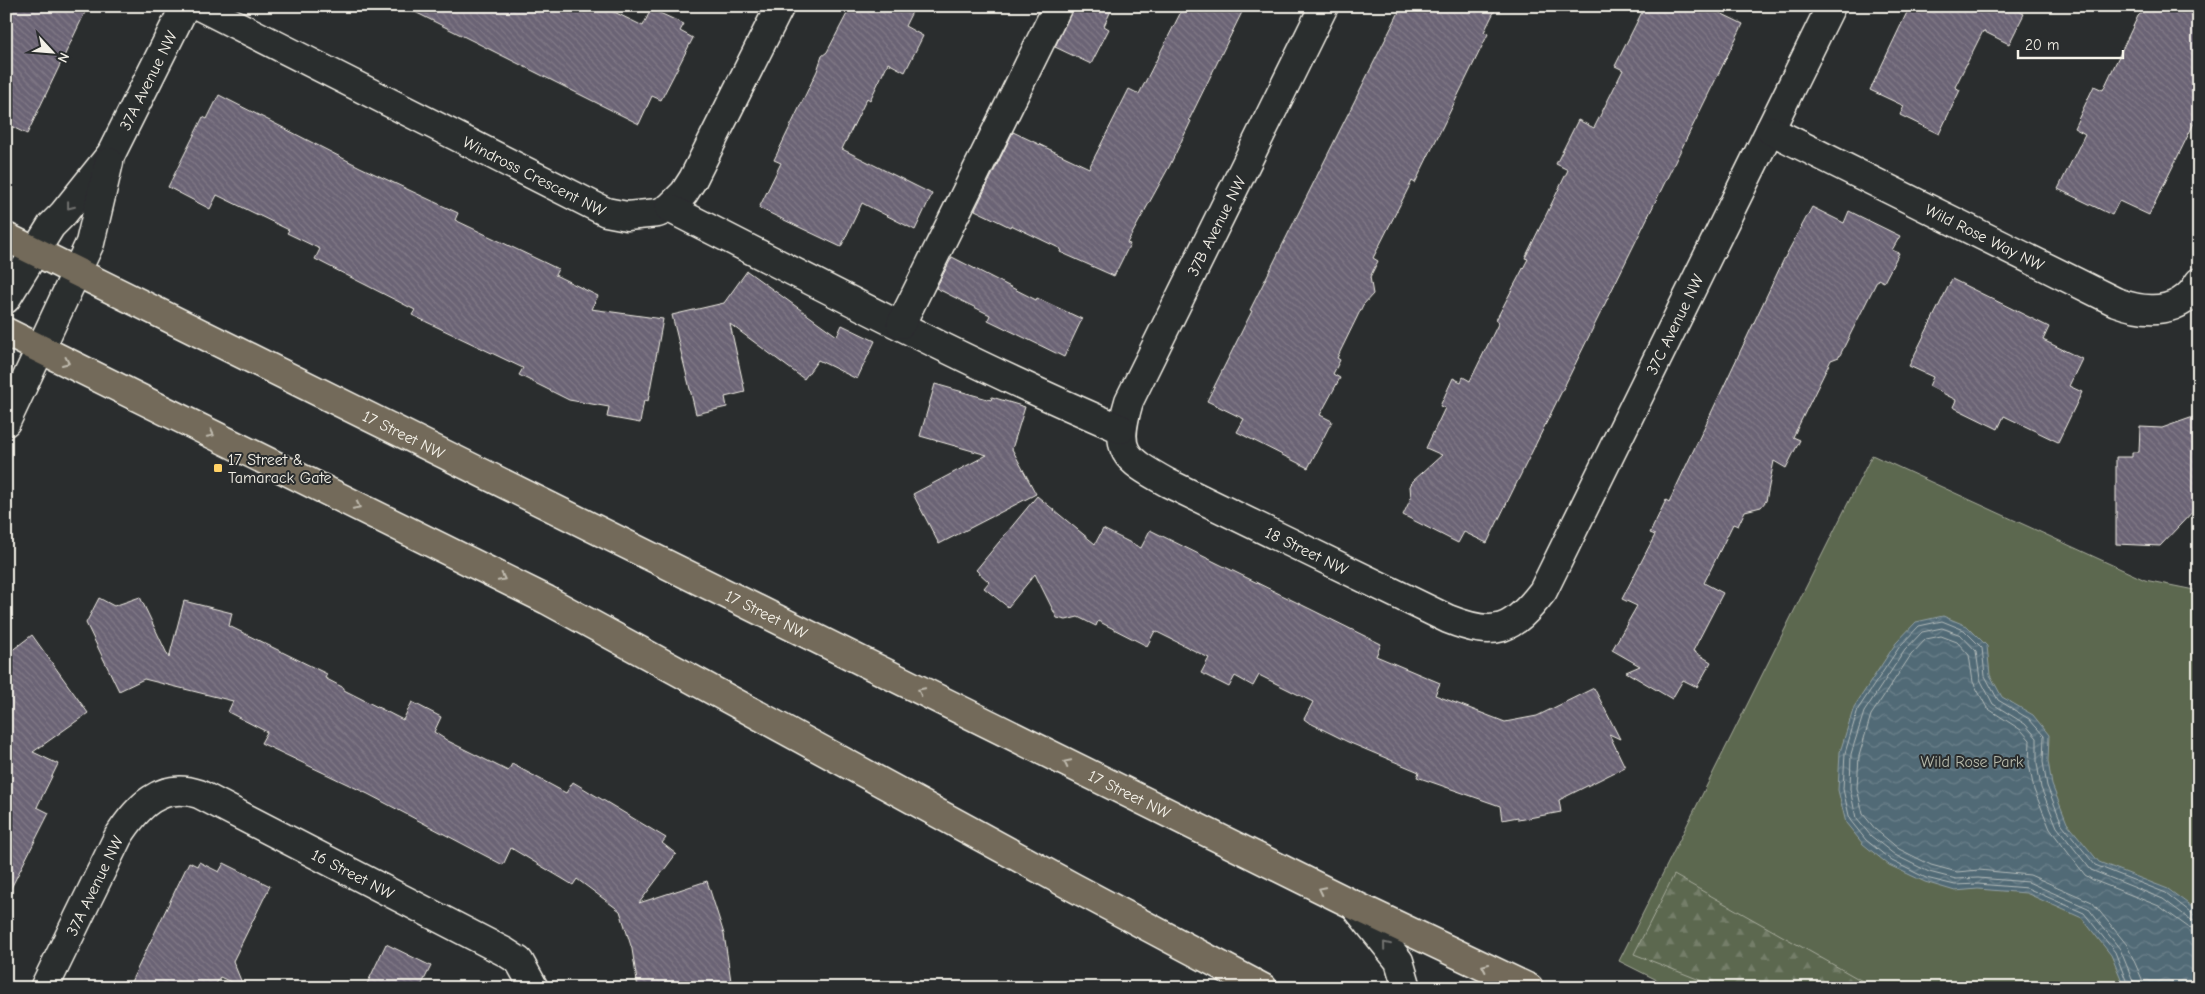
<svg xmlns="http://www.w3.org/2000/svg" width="2205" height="994" font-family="'Comic Neue',sans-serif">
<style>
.grass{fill:#5c6850;stroke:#a8ac9c}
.forest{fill:url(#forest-firs);stroke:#a8ac9c}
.water{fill:url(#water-waves);stroke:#92a0a4}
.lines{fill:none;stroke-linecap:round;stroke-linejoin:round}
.shore{stroke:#b3bbba;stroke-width:1}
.building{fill:url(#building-back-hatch);stroke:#f4f1e8}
.minor-casing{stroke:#f4f1e8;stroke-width:31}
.major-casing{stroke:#f4f1e8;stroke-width:31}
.minor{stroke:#2a2d2e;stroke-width:28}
.major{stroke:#736b5a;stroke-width:28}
.oneway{stroke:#71726f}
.oneway2{stroke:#c0bbaf}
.poi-dot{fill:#ffd166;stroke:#2a2d2e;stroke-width:2}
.labels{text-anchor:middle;stroke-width:4;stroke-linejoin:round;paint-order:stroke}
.street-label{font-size:16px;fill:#f4f1e8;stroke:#2a2d2e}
.poi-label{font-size:16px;fill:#f4f1e8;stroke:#2a2d2e;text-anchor:start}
.park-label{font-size:16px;fill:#b7baab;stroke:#2a2d2e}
</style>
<defs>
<pattern id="forest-firs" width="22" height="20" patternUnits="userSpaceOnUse" patternTransform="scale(1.25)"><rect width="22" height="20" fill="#5c6850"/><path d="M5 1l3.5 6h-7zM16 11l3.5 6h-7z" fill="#747e69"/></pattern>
<pattern id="water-waves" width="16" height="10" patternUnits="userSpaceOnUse" patternTransform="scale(1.25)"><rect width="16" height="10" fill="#516a76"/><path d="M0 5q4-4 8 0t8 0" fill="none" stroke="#6b808a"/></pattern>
<pattern id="building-back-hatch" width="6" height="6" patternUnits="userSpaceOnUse" patternTransform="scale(1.25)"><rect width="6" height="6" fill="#6b6374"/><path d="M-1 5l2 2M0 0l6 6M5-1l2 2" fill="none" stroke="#817a88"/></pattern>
</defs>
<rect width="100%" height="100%" fill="#2a2d2e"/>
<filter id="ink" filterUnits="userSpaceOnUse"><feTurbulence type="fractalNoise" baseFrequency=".02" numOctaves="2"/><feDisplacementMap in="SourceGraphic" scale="10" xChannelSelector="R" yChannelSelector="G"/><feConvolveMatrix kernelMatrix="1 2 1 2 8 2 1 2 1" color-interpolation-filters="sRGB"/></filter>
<g filter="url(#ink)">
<!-- grass -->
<path class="grass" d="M 1872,455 L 2145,580 L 2199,591 L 2199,988 L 1673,988 L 1619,961 Z"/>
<!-- forest -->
<path class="forest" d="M 1674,875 L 1864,982 L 1873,988 L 1720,988 L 1634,954 Z"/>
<!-- water -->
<path class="water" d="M 1943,616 L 1967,626 L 1987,646 L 1990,675 L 2002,697 L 2033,715 L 2049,735 L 2048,761 L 2052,785 L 2067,823 L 2099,862 L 2168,889 L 2199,912 L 2199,988 L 2125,988 L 2111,955 L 2082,918 L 2026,893 L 1978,889 L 1955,891 L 1925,882 L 1889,865 L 1863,844 L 1846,823 L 1838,790 L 1840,752 L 1854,707 L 1896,643 L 1916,622 Z"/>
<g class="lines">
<!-- shore -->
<path class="shore" d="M 2129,988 L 2115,952 L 2084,913 L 2027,888 L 1978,884 L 1955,885 L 1926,878 L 1892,861 L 1866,840 L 1850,820 L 1843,789 L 1845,753 L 1858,709 L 1900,646 L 1919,626 L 1942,621 L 1964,630 L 1982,648 L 1985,676 L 1998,700 L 2029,719 L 2044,736 L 2043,762 L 2047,786 L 2062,824 L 2095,865 L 2166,893 L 2194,915 L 2199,915
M 2136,988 L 2120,949 L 2088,908 L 2028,882 L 1978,878 L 1956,879 L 1929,872 L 1895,855 L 1871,836 L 1856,818 L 1850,789 L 1851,754 L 1864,712 L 1905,650 L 1922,632 L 1942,628 L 1961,635 L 1976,651 L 1980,679 L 1993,704 L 2025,724 L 2037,738 L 2037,763 L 2041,788 L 2057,827 L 2091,870 L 2163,899 L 2191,920 L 2199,922
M 2143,988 L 2142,979 L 2127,945 L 2092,902 L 2030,875 L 1979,870 L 1957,872 L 1931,865 L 1899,849 L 1876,830 L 1863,814 L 1857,788 L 1859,756 L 1871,715 L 1911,655 L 1926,639 L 1941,636 L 1957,642 L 1969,655 L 1973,682 L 1987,708 L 2021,730 L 2030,740 L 2029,764 L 2034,790 L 2050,829 L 2085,875 L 2093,880 L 2159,906 L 2188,927 L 2199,929"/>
</g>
<!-- building -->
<path class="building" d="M 6,6 L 88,6 L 27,134 L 6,124 Z
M 403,6 L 602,6 L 643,26 L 651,9 L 684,24 L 680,31 L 693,38 L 661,100 L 652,96 L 639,124 Z
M 851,6 L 915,6 L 905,26 L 923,36 L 905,72 L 888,63 L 870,100 L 867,98 L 842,149 L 932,194 L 915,230 L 862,203 L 841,247 L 759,208 L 781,163 L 774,160 L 817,71 L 822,56 L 827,52 Z
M 1073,6 L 1113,6 L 1104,26 L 1109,29 L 1091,64 L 1055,47 Z
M 1184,6 L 1245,6 L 1189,120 L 1191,121 L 1170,165 L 1127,243 L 1130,244 L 1114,276 L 1060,252 L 1061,249 L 1011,225 L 1010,227 L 975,210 L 1013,132 L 1089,168 L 1129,89 L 1139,94 Z
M 1402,6 L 1497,6 L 1484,32 L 1488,34 L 1415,183 L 1412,181 L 1373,258 L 1378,261 L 1370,277 L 1373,294 L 1363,305 L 1337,358 L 1340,360 L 1333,374 L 1340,378 L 1320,415 L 1332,421 L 1308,468 L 1237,432 L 1244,419 L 1207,401 L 1252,311 L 1250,310 Z
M 1645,6 L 1706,6 L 1743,24 L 1487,543 L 1464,532 L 1458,543 L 1403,515 L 1411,498 L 1410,486 L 1413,481 L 1442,455 L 1426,448 L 1445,408 L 1440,406 L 1453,378 L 1461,382 L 1463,377 L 1470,381 L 1499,322 L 1496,320 L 1528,259 L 1525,258 L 1568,170 L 1556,164 L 1578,120 L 1594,128 L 1623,70 L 1615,66 Z
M 1910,6 L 2010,6 L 2024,14 L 2009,44 L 1983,31 L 1955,87 L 1960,90 L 1939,134 L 1900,115 L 1904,106 L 1870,90 Z
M 2149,6 L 2199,6 L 2199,113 L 2149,215 L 2119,201 L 2112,215 L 2058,189 L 2085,134 L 2074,128 L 2094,86 L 2103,90 L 2138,16 Z
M 219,95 L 360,167 L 458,213 L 455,220 L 558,269 L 555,275 L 598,296 L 591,309 L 663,319 L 648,401 L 644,400 L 640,423 L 607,417 L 609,407 L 569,400 L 519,375 L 523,368 L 412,315 L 415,310 L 315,259 L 320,249 L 287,233 L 289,230 L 217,195 L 210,209 L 168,187 L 203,117 L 207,119 Z
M 1812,207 L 1844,223 L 1849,211 L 1900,236 L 1892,250 L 1899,253 L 1884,282 L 1878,279 L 1839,357 L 1831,360 L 1793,437 L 1800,440 L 1786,468 L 1774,461 L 1766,501 L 1761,507 L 1745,511 L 1738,526 L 1733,524 L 1704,583 L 1723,593 L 1693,651 L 1711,662 L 1697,687 L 1683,680 L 1672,699 L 1626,672 L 1640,666 L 1612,650 L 1637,606 L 1622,599 L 1655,535 L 1650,533 L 1666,500 L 1669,502 L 1784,259 Z
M 952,257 L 1036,300 L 1037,298 L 1082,319 L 1064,357 L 988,320 L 990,315 L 936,288 Z
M 747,271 L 837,336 L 842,325 L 875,341 L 857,379 L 818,360 L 804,379 L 730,324 L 745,392 L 725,397 L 727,407 L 696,414 L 672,315 L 724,303 Z
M 1952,279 L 2049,327 L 2043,340 L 2082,359 L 2069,386 L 2082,392 L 2058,442 L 2004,416 L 1998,429 L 1953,407 L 1956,400 L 1929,386 L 1933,377 L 1909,366 Z
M 935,384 L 991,400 L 992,397 L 1025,407 L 1012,449 L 1036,494 L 939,544 L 913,494 L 987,455 L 920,436 Z
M 2199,415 L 2199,505 L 2160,546 L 2116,544 L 2116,457 L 2132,457 L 2132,452 L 2139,452 L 2140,427 L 2162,428 Z
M 1037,496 L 1095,544 L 1103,529 L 1141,548 L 1150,530 L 1381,644 L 1376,656 L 1440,683 L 1435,695 L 1505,722 L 1537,716 L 1594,688 L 1620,739 L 1609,734 L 1625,767 L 1559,800 L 1561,812 L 1518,820 L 1518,817 L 1502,820 L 1500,806 L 1417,777 L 1419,772 L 1348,742 L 1308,722 L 1304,719 L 1313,702 L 1259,675 L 1253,686 L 1235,676 L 1229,687 L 1201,673 L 1209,658 L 1155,631 L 1147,646 L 1098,621 L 1096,626 L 1078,617 L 1066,620 L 1057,618 L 1035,574 L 1008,607 L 984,588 L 989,582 L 976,570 Z
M 140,597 L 169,658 L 184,601 L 232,613 L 229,626 L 327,674 L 325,678 L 344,688 L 344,690 L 403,720 L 412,702 L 441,717 L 434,732 L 448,741 L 508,771 L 512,764 L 566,793 L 573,782 L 666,838 L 662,843 L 676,854 L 639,903 L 707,881 L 724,934 L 732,988 L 638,988 L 632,949 L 620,911 L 577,879 L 573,885 L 511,848 L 503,865 L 368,794 L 261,743 L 267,732 L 228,712 L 233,701 L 144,679 L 119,691 L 86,623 L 99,598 L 114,606 Z
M 32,635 L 88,713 L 33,752 L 58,764 L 37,807 L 49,813 L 6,898 L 6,655 Z
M 189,862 L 197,866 L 199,862 L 219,872 L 224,863 L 270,886 L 233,961 L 244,988 L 220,977 L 214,988 L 128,988 Z
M 386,944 L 431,966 L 420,988 L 365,988 Z"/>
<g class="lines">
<!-- minor casing -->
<g class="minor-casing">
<g id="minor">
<path id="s1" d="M 199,6 L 606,212 L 627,216 L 658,213 L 669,208 L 684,193 L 693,179 L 780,6"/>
<path id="s2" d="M 1324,6 L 1129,401 C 1114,452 1123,458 1168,483 L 1448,619 C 1496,638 1512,631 1543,591 L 1831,6"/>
<path id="s3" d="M 1770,130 L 2116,302 C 2146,313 2181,315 2199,282"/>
<path d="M 669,208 C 817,283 968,364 1121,429"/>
<path id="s4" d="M 6,299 L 51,226 L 63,214 L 111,154 L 185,6"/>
<path d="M 901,324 L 1058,6"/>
<path d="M 6,422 L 90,243 L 109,162"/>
<path d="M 1354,905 L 1399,961 L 1407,988"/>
<path id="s5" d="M 44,988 L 118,837 C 137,807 161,781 199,794 L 505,952 L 519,961 L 534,988"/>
</g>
</g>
<!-- major casing -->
<g class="major-casing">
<g id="major">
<path id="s6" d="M 6,237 L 1354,905 L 1529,988"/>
<path d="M 6,332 L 547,600 L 1073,887 L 1263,988"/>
</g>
</g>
<!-- minor -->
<use href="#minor" class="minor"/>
<!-- major -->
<use href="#major" class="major"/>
</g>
<!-- one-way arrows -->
<defs><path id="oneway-chevron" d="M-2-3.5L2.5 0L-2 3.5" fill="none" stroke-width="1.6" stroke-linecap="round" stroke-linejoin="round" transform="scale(1.25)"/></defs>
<g class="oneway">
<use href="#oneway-chevron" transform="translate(70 206) rotate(128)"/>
<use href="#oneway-chevron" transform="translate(1386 945) rotate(-129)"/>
</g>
<g class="oneway2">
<use href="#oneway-chevron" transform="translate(66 362) rotate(25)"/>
<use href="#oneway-chevron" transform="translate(211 434) rotate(26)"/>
<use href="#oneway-chevron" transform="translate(357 506) rotate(26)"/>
<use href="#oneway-chevron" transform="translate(502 578) rotate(26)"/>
<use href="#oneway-chevron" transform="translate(921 691) rotate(-154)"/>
<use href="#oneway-chevron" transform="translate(1067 763) rotate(-154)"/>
<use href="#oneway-chevron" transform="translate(1322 890) rotate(-154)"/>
<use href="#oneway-chevron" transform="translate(1485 967) rotate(-155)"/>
</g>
</g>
<!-- markers -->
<rect class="poi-dot" x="213" y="463" width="10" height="10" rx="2.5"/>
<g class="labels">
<!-- street labels -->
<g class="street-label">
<text dy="6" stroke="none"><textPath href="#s4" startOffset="262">37A Avenue NW</textPath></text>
<text dy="6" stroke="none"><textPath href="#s1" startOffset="376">Windross Crescent NW</textPath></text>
<text transform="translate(1216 226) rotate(-63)" y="6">37B Avenue NW</text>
<text dy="6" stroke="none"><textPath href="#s3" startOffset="240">Wild Rose Way NW</textPath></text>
<text dy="6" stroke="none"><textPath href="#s2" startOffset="1265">37C Avenue NW</textPath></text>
<text dy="6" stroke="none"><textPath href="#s6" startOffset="444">17 Street NW</textPath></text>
<text dy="6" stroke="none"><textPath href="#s2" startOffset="700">18 Street NW</textPath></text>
<text dy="6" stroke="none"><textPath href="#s6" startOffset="849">17 Street NW</textPath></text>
<text dy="6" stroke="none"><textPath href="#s6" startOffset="1254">17 Street NW</textPath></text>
<text dy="6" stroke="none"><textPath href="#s5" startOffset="442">16 Street NW</textPath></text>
<text dy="6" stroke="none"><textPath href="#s5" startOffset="114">37A Avenue NW</textPath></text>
</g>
<!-- poi labels -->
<g class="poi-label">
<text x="228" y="465">17 Street &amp;<tspan x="228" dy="18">Tamarack Gate</tspan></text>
</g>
<!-- park labels -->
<g class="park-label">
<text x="1972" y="767">Wild Rose Park</text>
</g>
</g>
<!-- margin -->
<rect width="2205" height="994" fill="none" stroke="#2a2d2e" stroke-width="25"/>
<rect x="12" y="12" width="2180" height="969" fill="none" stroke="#f4f1e8" stroke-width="2" filter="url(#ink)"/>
<!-- north arrow -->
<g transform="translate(52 52) rotate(116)" stroke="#2a2d2e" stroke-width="4" paint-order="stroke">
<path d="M0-4L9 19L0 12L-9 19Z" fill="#f4f1e8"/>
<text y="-8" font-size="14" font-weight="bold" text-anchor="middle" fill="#f4f1e8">N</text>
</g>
<!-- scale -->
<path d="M2018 50v8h105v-8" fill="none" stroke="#f4f1e8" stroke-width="2.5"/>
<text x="2025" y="50" font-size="15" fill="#f4f1e8" stroke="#2a2d2e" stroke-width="4" paint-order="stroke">20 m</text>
</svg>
